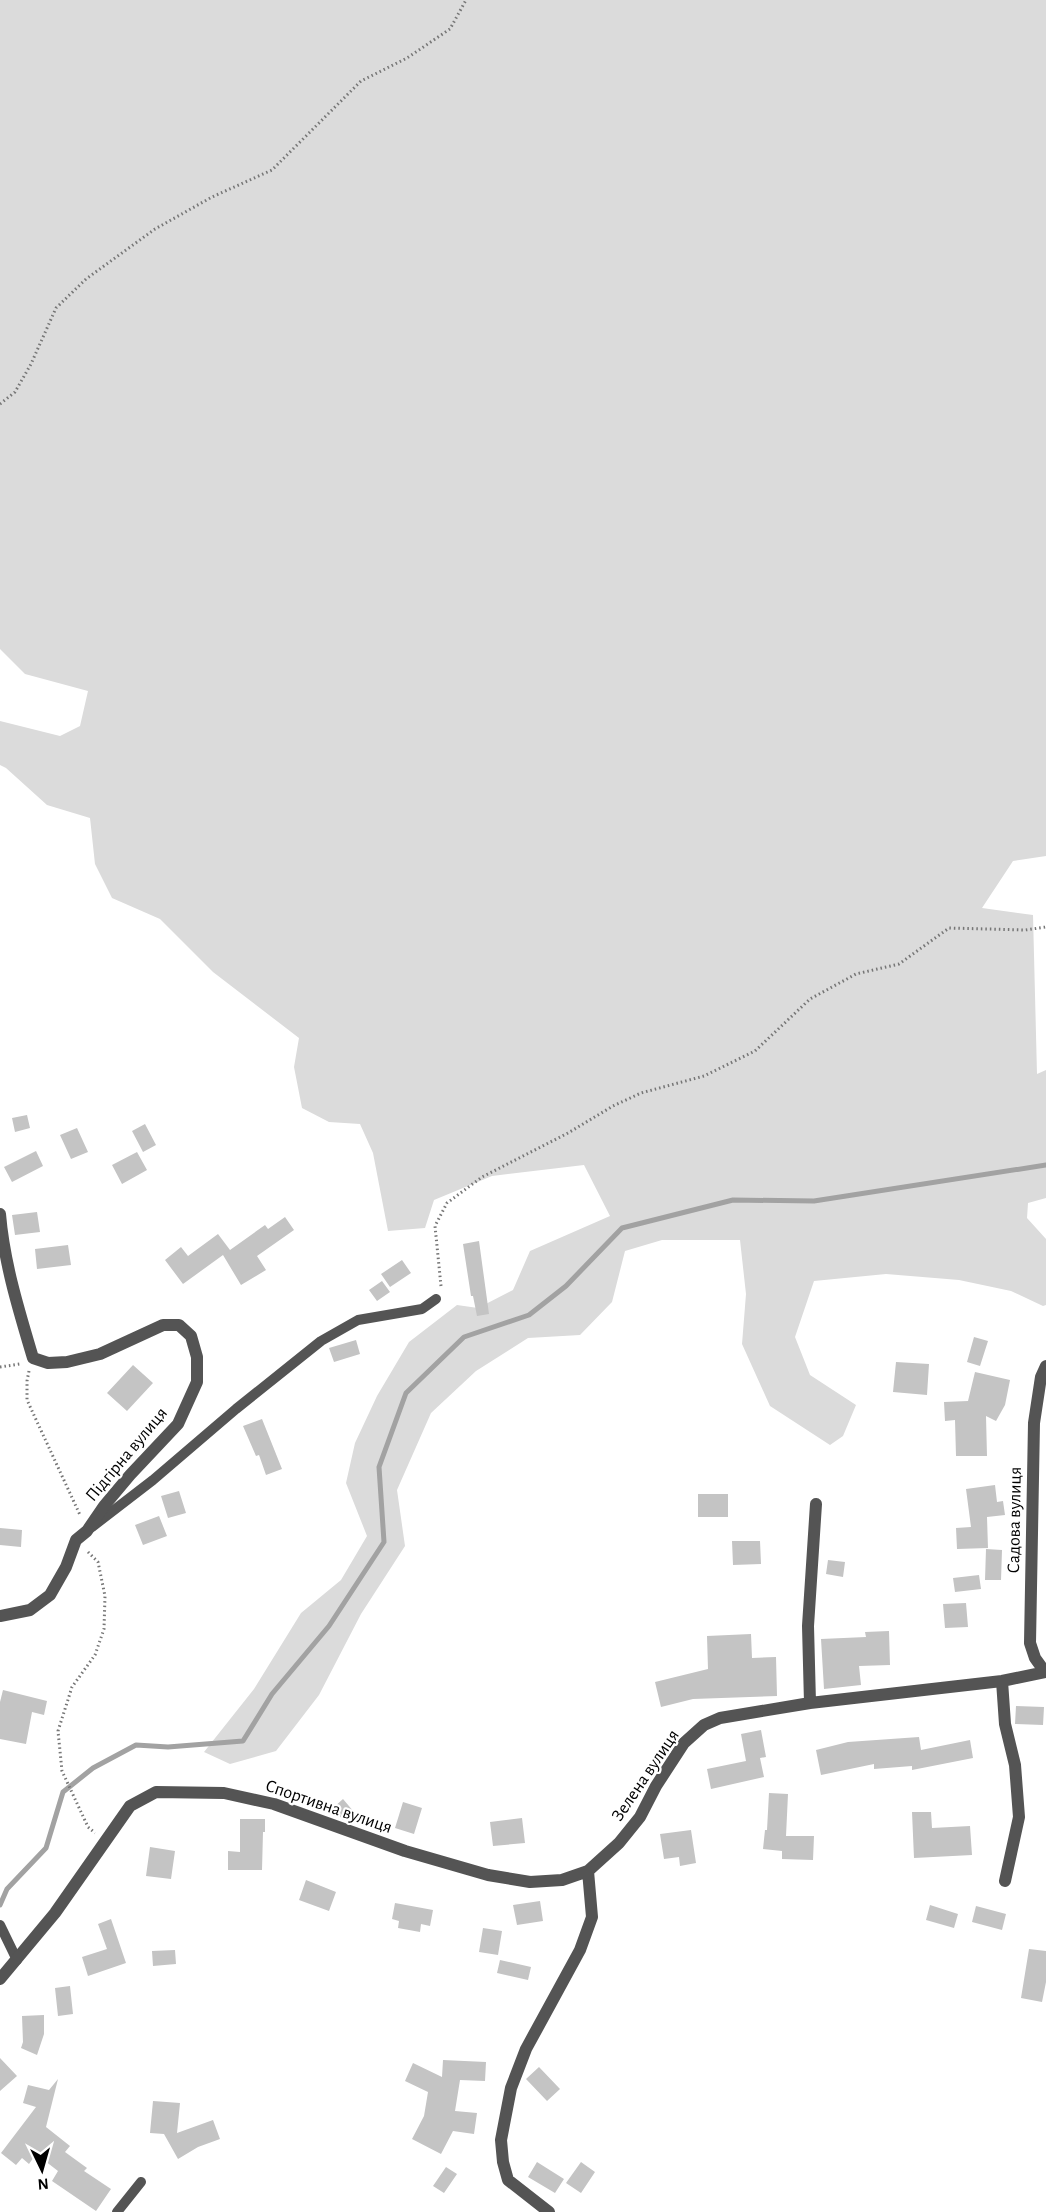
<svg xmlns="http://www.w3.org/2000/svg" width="1046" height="2212" font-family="'Alegreya Sans',sans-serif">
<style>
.green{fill:#dbdbdb}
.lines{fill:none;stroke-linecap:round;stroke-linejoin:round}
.stream{stroke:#a2a2a2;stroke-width:5}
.building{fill:#c4c4c4}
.path{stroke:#767676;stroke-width:3;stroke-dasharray:1.5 3;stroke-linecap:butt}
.lane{stroke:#545454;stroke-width:10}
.street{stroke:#545454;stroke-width:12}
.labels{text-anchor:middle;stroke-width:4.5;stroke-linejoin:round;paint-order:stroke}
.street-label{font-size:18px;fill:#000;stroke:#fff}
</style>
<rect width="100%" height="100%" fill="#fff"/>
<!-- green -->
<path class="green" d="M 0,0 L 1046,0 L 1046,856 L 1013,861 L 982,908 L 1033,915 L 1037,1074 L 1046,1070 L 1046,1198 L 1028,1203 L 1027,1218 L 1046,1239 L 1046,1305 L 1043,1306 L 1011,1291 L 959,1280 L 886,1274 L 814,1281 L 795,1337 L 810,1375 L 856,1405 L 843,1436 L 830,1445 L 770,1406 L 742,1344 L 746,1294 L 740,1240 L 662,1240 L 625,1251 L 612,1302 L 580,1335 L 528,1338 L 476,1371 L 431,1413 L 397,1490 L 405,1546 L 361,1614 L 319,1695 L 276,1751 L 230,1764 L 204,1752 L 254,1689 L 301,1613 L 341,1580 L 367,1536 L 346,1483 L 355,1443 L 377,1396 L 409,1342 L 457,1305 L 478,1308 L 513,1290 L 530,1251 L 610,1216 L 584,1165 L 492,1176 L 434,1200 L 425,1228 L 388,1231 L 373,1153 L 360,1124 L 329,1122 L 302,1108 L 294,1067 L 299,1038 L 213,972 L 160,919 L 112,898 L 95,864 L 90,818 L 47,805 L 6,768 L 0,765 L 0,721 L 60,736 L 80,726 L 88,691 L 25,674 L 0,649 Z"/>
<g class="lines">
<!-- stream -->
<path class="stream" d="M 0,1905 L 7,1889 L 46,1848 L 63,1792 L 93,1768 L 136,1745 L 168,1747 L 243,1741 L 272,1694 L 329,1626 L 384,1542 L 379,1467 L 406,1393 L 464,1337 L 529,1315 L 566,1286 L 622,1228 L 733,1200 L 814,1201 L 1046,1165"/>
</g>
<!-- building -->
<path class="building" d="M 27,1115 L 30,1128 L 15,1132 L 12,1118 Z
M 145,1124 L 156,1145 L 143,1152 L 132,1131 Z
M 77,1128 L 88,1152 L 71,1159 L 60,1135 Z
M 36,1151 L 43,1166 L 12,1182 L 4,1167 Z
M 137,1152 L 147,1170 L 122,1184 L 112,1165 Z
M 37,1212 L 40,1232 L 15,1235 L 12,1215 Z
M 285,1217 L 294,1230 L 257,1256 L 266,1270 L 241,1285 L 223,1255 L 183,1284 L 165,1260 L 181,1247 L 188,1256 L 218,1234 L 230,1250 L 265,1225 L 268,1229 Z
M 479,1241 L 489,1314 L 477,1316 L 473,1296 L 471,1296 L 463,1244 Z
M 68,1245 L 71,1265 L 37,1269 L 35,1249 Z
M 402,1260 L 411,1273 L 390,1287 L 381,1274 Z
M 382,1281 L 390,1292 L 377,1301 L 369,1290 Z
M 974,1337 L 988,1341 L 980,1366 L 967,1362 Z
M 356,1340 L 360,1354 L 334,1362 L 329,1348 Z
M 896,1362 L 929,1364 L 927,1395 L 893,1392 Z
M 133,1365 L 153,1383 L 127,1411 L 107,1393 Z
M 975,1372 L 1010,1380 L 1005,1405 L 996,1421 L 986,1416 L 987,1456 L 956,1456 L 955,1420 L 945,1421 L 944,1402 L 968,1401 Z
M 262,1419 L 282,1469 L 266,1475 L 259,1455 L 256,1456 L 243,1426 Z
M 995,1485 L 997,1502 L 1003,1501 L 1005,1515 L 987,1517 L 988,1548 L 957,1549 L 956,1528 L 971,1527 L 966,1489 Z
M 179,1491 L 186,1513 L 168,1518 L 161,1496 Z
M 698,1494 L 728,1494 L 728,1517 L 698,1517 Z
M 159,1516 L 167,1536 L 143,1545 L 135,1525 Z
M 0,1528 L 22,1530 L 21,1547 L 0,1545 Z
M 732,1541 L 760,1541 L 761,1564 L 733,1565 Z
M 986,1549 L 1002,1550 L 1001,1580 L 985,1580 Z
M 828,1560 L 845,1562 L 843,1577 L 826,1574 Z
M 979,1575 L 981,1589 L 955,1592 L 953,1578 Z
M 966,1603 L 968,1627 L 945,1628 L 943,1604 Z
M 889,1631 L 890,1665 L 859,1666 L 861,1685 L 824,1689 L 821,1639 L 866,1637 L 865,1632 Z
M 751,1634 L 752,1658 L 776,1657 L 777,1696 L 693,1699 L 661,1707 L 655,1682 L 708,1669 L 707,1636 Z
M 3,1690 L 47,1701 L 44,1715 L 32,1712 L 26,1744 L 0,1739 L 0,1702 Z
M 1016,1706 L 1044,1707 L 1043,1725 L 1015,1724 Z
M 761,1730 L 766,1757 L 760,1758 L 764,1777 L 711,1789 L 707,1769 L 746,1761 L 741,1734 Z
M 919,1737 L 921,1750 L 970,1740 L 973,1758 L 912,1770 L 912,1766 L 874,1769 L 874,1764 L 821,1775 L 816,1750 L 848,1742 Z
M 769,1793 L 788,1794 L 786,1836 L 814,1836 L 813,1860 L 782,1859 L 782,1851 L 763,1849 L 765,1830 L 767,1830 Z
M 343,1799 L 354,1812 L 343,1820 L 333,1808 Z
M 403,1802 L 422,1808 L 414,1834 L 395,1828 Z
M 912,1812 L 931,1812 L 932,1828 L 970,1826 L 972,1855 L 914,1858 Z
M 522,1818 L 525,1843 L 493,1846 L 490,1822 Z
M 240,1819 L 265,1819 L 265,1832 L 263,1832 L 262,1870 L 228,1870 L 228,1851 L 240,1852 Z
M 691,1830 L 696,1863 L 680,1866 L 679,1857 L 664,1859 L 660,1834 Z
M 150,1847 L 175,1851 L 171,1879 L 146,1876 Z
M 306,1880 L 336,1892 L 329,1911 L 299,1900 Z
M 540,1901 L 543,1921 L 517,1925 L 513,1905 Z
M 395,1903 L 433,1910 L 430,1926 L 421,1924 L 420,1932 L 398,1928 L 399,1921 L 392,1919 Z
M 930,1905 L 958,1914 L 954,1928 L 926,1920 Z
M 976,1906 L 1006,1914 L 1002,1930 L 972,1922 Z
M 111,1919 L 126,1963 L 88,1976 L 82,1957 L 107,1949 L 98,1924 Z
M 483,1928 L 502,1931 L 498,1955 L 479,1952 Z
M 1029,1949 L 1046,1951 L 1046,1982 L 1042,2002 L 1021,1998 Z
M 175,1950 L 176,1964 L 153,1966 L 152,1951 Z
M 500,1960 L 531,1967 L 528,1980 L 497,1973 Z
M 70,1986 L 73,2014 L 58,2016 L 55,1988 Z
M 44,2015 L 44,2034 L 37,2055 L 21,2048 L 23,2042 L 22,2016 Z
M 0,2058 L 17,2076 L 0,2091 Z
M 443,2060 L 486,2062 L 485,2081 L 460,2080 L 455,2111 L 477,2113 L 474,2134 L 453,2131 L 441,2154 L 412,2139 L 424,2116 L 428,2092 L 405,2081 L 413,2063 L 442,2077 Z
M 539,2067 L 560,2089 L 547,2101 L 526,2079 Z
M 58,2079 L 46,2127 L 70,2146 L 65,2152 L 87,2168 L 84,2171 L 111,2189 L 96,2211 L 52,2181 L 58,2171 L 36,2154 L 29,2164 L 22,2158 L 16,2165 L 1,2153 L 36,2107 L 23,2103 L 28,2085 L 49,2090 Z
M 153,2101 L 180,2103 L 177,2133 L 213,2120 L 220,2139 L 198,2147 L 178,2159 L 164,2134 L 150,2133 Z
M 537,2162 L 564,2179 L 555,2193 L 528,2177 Z
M 581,2162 L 595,2172 L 581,2193 L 566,2183 Z
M 446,2167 L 457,2174 L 444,2193 L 433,2186 Z"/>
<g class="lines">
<!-- path -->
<path class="path" d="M 0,404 L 15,392 L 31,364 L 56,308 L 86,279 L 155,229 L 212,197 L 272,170 L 361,81 L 407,58 L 450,29 L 466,0
M 441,1286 L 435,1226 L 447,1203 L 482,1177 L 568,1133 L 613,1106 L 641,1093 L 704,1076 L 755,1051 L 810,999 L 856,974 L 899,964 L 949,928 L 1025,930 L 1046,927
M 0,1367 L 20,1364
M 29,1371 L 27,1381 L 27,1400 L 80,1515
M 88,1552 L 98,1562 L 105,1596 L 104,1629 L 95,1655 L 72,1687 L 58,1731 L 62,1771 L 88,1827 L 95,1833"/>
<!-- lane -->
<path class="lane" d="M 92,1527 L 153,1480 L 236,1409 L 321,1341 L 358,1320 L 422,1309 L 436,1299
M 0,1925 L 17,1960
M 117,2212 L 141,2182"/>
<!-- street -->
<path class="street" d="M 0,1214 C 4,1263 19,1311 33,1358 L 48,1363 L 67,1362 L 100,1354 L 163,1325 L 179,1325 L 191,1336 L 197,1357 L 197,1382 L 178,1424 L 130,1475 L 104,1506 L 87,1531 L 76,1540 L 66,1567 L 50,1595 L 30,1610 L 0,1616
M 1045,1672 L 1035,1658 L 1030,1643 L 1034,1423 L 1041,1377 L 1046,1366
M 1002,1681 L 1005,1724 L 1015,1765 L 1019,1817 L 1005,1881
M 810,1703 L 808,1626 L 816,1504
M 0,1979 L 55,1913 L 130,1806 L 156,1792 L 224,1793 L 274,1804 L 405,1851 L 488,1875 L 530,1882 L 562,1880 L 588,1871 L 619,1843 L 640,1817 L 656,1786 L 684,1743 L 704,1725 L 720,1718 L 810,1703 L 1002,1681 L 1046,1672
M 549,2212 L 508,2180 L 503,2162 L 501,2140 L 511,2088 L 526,2049 L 580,1950 L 592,1917 L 588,1871"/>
</g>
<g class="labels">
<!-- street labels -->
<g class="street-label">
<text transform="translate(126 1454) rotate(-50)" y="6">Підгірна вулиця</text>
<text transform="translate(1014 1520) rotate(-89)" y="6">Садова вулиця</text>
<text transform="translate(645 1775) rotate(-56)" y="6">Зелена вулиця</text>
<text transform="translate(329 1806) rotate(19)" y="6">Спортивна вулиця</text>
</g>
</g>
<!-- north arrow -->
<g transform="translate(42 2170) rotate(175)" stroke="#ffffff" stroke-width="4.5" paint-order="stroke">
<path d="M0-4.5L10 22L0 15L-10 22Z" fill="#000000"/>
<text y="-9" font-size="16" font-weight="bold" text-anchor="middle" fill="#000000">N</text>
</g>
</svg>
